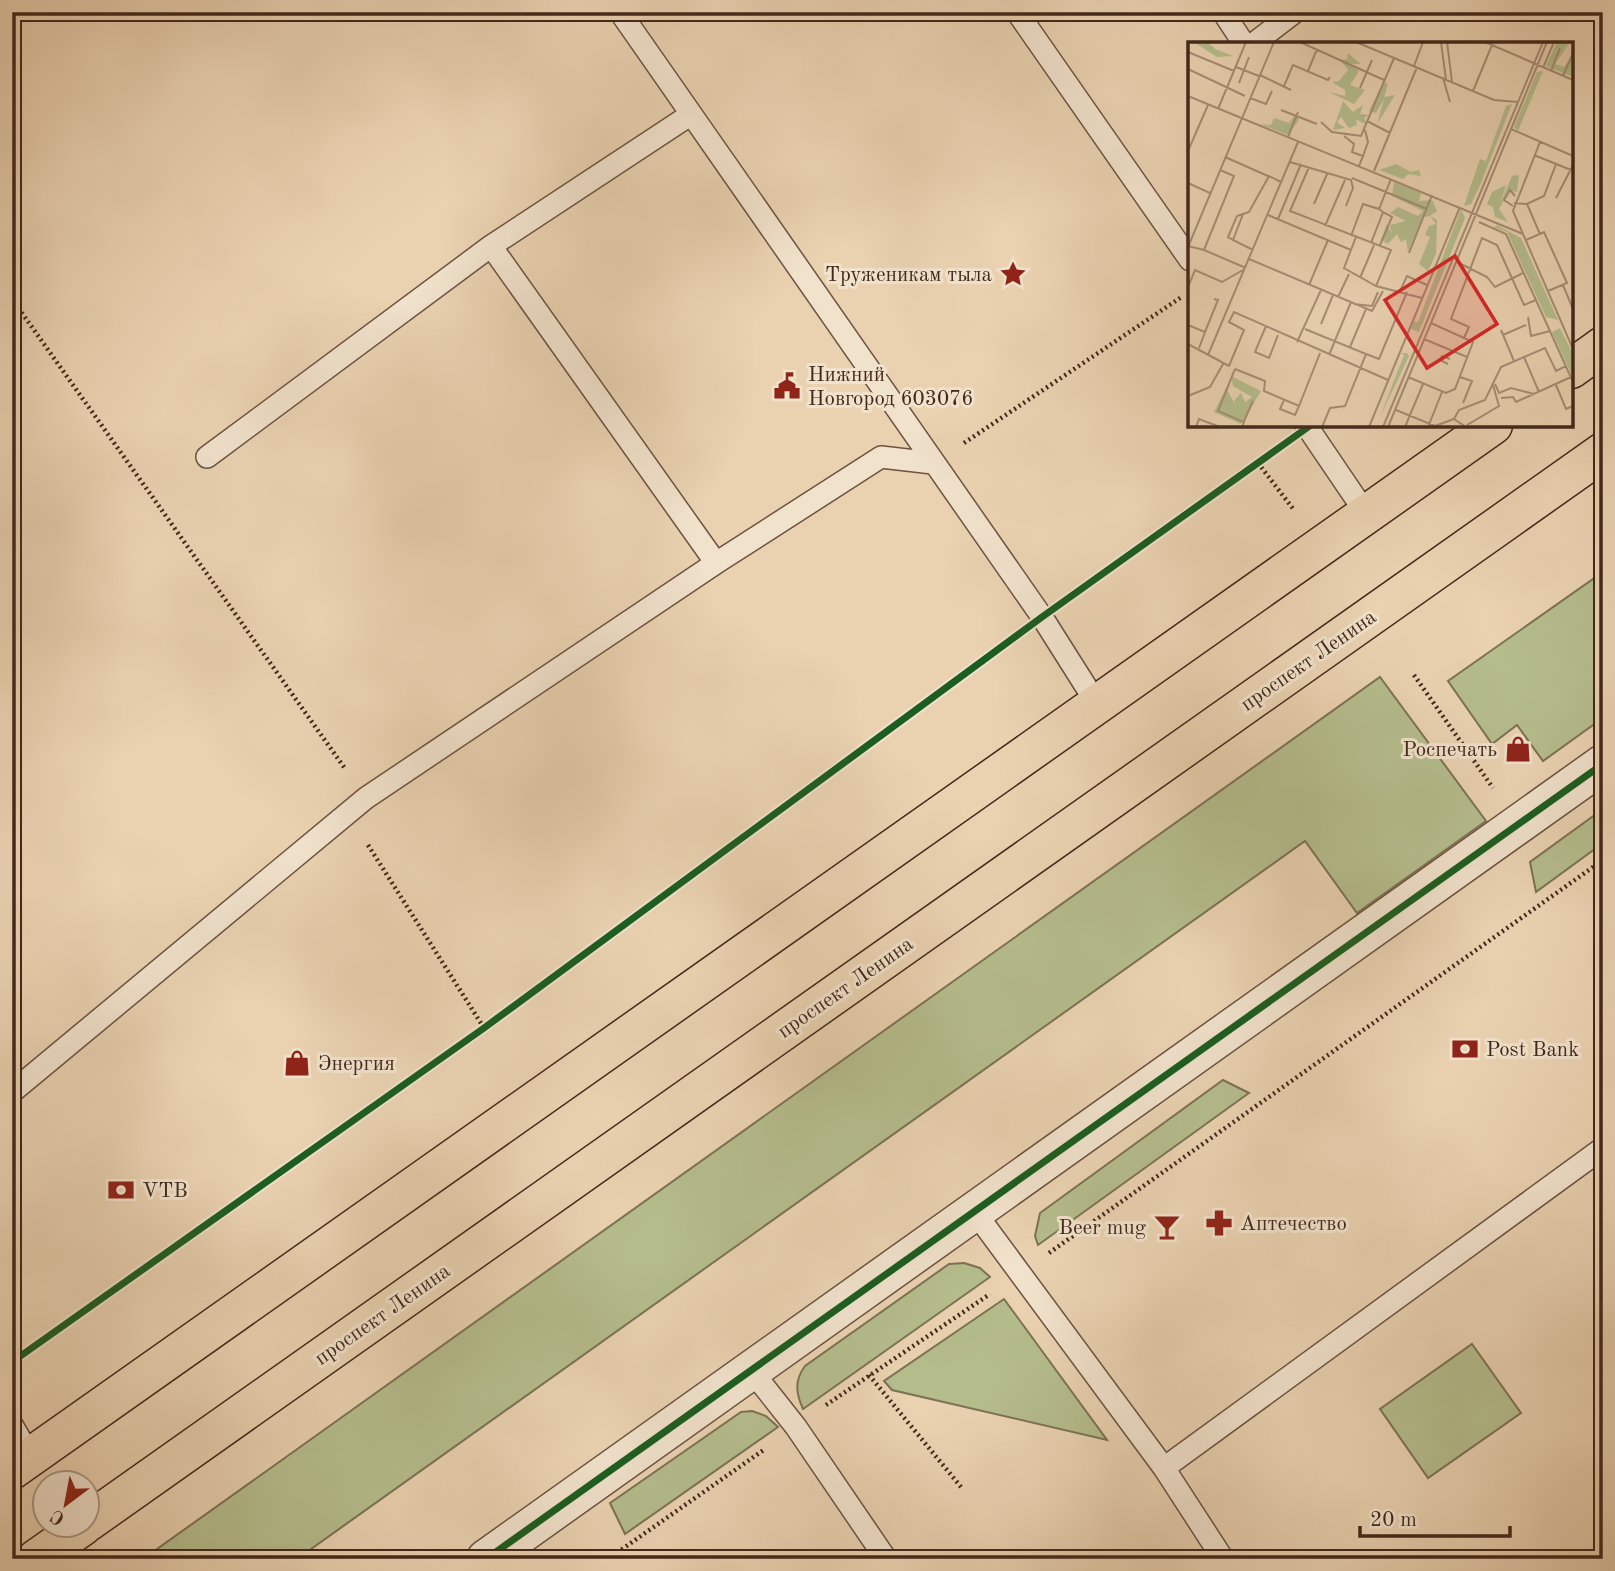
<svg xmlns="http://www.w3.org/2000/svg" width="1615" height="1571" font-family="'Old Standard TT',serif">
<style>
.green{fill:#b5bd8d;stroke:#7c7254;stroke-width:2}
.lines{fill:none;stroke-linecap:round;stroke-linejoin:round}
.lane-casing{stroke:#6c5240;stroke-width:24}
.street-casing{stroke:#6c5240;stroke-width:41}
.primary-casing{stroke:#42281b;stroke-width:41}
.path{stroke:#42281b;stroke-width:4.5;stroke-dasharray:2 3.5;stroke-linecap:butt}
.lane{stroke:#f1e2cc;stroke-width:21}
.street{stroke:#f1e2cc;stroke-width:38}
.primary{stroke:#ead2b1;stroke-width:38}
.cycleway-casing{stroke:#f1e2cc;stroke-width:11}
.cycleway{stroke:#1b5e20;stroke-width:7}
.labels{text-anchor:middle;stroke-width:6;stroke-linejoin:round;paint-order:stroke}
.poi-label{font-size:21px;fill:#42281b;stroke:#f1e2cc;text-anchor:start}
.street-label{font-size:21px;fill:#42281b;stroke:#f1e2cc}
.inset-road{fill:none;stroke:#a78e75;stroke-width:2}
.view{fill:#d62828;fill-opacity:0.15;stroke:#d62828;stroke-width:3.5}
.inset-edge{fill:none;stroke:#42281b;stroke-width:3.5}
</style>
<rect width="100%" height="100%" fill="#ead2b1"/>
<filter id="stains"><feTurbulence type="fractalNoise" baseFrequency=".00286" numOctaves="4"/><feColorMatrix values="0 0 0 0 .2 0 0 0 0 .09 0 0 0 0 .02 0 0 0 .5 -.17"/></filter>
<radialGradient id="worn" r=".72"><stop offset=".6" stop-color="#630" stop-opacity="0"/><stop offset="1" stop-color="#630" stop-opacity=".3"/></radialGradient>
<!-- green -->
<path class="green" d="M 1603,572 L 1603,723 L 1600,720 L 1543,761 L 1517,725 L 1492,744 L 1448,681 Z
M 1380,677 L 1486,821 L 1357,913 L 1305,841 L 297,1559 L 143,1559 Z
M 1603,809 L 1603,843 L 1536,892 L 1530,862 Z
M 1223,1080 L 1249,1093 L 1038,1245 L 1035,1236 L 1040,1213 Z
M 964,1263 L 980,1268 L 990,1277 L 803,1409 C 796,1393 794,1381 805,1366 L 949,1264 Z
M 1004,1299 L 1107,1440 L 892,1390 L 884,1381 Z
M 1472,1344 L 1521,1413 L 1428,1478 L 1380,1409 Z
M 752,1411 L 766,1416 L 778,1427 L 625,1534 L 610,1503 L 741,1412 Z"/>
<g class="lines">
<!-- lane casing -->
<g class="lane-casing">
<path id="lane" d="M 620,12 L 1042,617 L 1097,704
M 1017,12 L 1190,260
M 1223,12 L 1244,44
M 1253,44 L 1295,12
M 1306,425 L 1367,515
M 207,457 L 491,246
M 716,563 L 881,457 L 933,463
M 12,1092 L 366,798 L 716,563 L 491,246 L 690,115
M 974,1211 L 1164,1468 L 1223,1559
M 751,1370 L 796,1427 L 886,1559
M 12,1425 L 31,1457
M 1164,1468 L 1603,1148"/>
</g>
<!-- street casing -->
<g class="street-casing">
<path id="street" d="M 486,1559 L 1603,764"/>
</g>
<!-- primary casing -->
<g class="primary-casing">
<path id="primary" d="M 1571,369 L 1603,346
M 12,1470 L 1493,425
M 88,1522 L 1603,452
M 36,1559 L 83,1526"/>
</g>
<!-- path -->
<path class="path" d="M 1571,89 L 1572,88
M 12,299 L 346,770
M 964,443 L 1183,296
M 1258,463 L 1294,510
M 1414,675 L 1493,788
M 368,845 L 484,1028
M 1049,1253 L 1603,860
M 869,1375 L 961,1487
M 826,1405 L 990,1294
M 608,1559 L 765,1449"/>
<!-- lane -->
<use href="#lane" class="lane"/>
<!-- street -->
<use href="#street" class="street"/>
<!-- primary -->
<use href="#primary" class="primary"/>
<!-- cycleway casing -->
<g class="cycleway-casing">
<path id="cycleway" d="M 12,1362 L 484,1028 L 1042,617 L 1311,425
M 486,1559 L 1603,764"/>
</g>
<!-- cycleway -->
<use href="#cycleway" class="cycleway"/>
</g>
<!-- icons -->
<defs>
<g id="sight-bare" transform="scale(2.1)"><path d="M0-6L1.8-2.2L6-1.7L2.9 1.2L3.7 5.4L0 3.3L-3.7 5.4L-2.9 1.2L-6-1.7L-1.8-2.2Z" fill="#8f2418" stroke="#f1e2cc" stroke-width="2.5" paint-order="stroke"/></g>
<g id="civic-bare" transform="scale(2.1)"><path d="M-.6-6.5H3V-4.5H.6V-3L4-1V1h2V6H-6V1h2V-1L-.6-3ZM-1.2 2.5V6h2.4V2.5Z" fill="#8f2418" stroke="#f1e2cc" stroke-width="2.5" paint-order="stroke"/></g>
<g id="shop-bare" transform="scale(2.1)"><path d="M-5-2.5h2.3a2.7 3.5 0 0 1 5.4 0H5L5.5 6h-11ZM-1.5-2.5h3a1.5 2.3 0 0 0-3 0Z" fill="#8f2418" stroke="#f1e2cc" stroke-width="2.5" paint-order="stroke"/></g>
<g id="bank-bare" transform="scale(2.1)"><path d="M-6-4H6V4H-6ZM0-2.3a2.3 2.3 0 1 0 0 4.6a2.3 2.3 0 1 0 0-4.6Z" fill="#8f2418" stroke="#f1e2cc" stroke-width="2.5" paint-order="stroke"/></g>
<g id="pharmacy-bare" transform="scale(2.1)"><path d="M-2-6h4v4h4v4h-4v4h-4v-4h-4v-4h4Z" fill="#8f2418" stroke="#f1e2cc" stroke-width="2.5" paint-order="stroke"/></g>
<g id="bar-bare" transform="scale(2.1)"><path d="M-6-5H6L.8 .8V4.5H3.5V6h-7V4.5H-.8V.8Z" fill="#8f2418" stroke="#f1e2cc" stroke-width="2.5" paint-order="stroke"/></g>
</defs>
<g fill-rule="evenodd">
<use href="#sight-bare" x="1013" y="274"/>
<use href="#civic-bare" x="787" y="386"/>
<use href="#shop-bare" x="1518" y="749"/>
<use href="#bank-bare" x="1465" y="1049"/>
<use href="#shop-bare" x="297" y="1063"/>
<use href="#bank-bare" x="121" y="1190"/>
<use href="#pharmacy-bare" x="1219" y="1223"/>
<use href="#bar-bare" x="1167" y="1227"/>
</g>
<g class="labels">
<!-- poi labels -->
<g class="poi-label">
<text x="992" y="281" text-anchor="end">Труженикам тыла</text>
<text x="808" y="381">Нижний<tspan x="808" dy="24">Новгород 603076</tspan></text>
<text x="1497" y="756" text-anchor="end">Роспечать</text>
<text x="1486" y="1056">Post Bank</text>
<text x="318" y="1070">Энергия</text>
<text x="142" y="1197">VTB</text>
<text x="1240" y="1230">Аптечество</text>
<text x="1146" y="1234" text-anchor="end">Beer mug</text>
</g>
<!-- street labels -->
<g class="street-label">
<text transform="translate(1308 660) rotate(-35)" y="7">проспект Ленина</text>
<text transform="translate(845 987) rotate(-35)" y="7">проспект Ленина</text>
<text transform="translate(382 1314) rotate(-35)" y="7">проспект Ленина</text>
</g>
</g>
<!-- overview -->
<g transform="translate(1188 42)">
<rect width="385" height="385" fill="#ead2b1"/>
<path d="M 20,0 L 27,7 L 45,14 L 29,15 L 7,1 ZM 369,0 L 382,0 L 367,22 L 376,25 L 385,12 L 385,35 L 358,24 ZM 160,11 L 173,22 L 161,22 L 171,29 L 162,43 L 177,48 L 166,62 L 141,50 L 157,54 L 157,48 L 144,40 L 151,39 L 160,28 L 152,18 L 159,17 ZM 355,29 L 330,89 L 326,85 L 349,30 ZM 195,40 L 200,42 L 196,55 L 207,53 L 189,82 L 196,57 L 188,71 L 181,69 ZM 155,59 L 165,70 L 175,63 L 172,72 L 181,73 L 176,76 L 179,83 L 168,77 L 169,83 L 161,86 L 153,75 L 149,80 L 157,86 L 145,88 ZM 324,62 L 293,141 L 283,162 L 276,164 L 292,117 L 298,119 L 318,64 ZM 107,73 L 111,78 L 100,93 L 72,82 L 83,83 L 86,76 L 101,81 ZM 208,122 L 223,130 L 231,128 L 233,134 L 220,132 L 215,137 L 191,128 ZM 331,133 L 329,150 L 321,148 L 311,167 L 320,180 L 307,175 L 305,165 L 299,162 L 304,150 L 318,143 L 312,162 L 324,134 ZM 206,140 L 233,151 L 231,159 L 244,158 L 249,169 L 242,174 L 249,178 L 248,212 L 240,229 L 231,222 L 242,195 L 237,193 L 241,184 L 248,182 L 242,174 L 235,175 L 220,210 L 218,197 L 213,200 L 209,192 L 200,202 L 193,198 L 199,182 L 204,192 L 202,183 L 218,179 L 202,171 L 210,165 L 230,174 L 235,169 L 204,154 ZM 273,167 L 277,176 L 231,290 L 223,287 L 226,279 L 230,280 ZM 309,183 L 333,196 L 370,278 L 358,275 L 319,190 L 306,185 ZM 372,286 L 385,312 L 385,336 L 364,290 ZM 213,311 L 219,311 L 221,314 L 192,375 L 216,313 ZM 43,334 L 73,349 L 53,382 L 26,370 L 38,346 L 49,366 L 46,359 L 53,351 L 57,360 L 64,355 L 45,344 Z" fill="#b5bd8d"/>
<path class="inset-road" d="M 112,0 L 196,38M 168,0 L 306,58 L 330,60M 253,0 L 258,38M 259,0 L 264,40M 297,0 L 385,38M 0,10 L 46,29M 226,24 L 235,0M 48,25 L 71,34M 355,26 L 366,0M 0,27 L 57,54M 120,29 L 129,7M 363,29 L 372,6M 72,33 L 103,48M 375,34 L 385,11M 255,36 L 262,60M 51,41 L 61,15M 96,44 L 105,23 L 140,38 L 142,35M 172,46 L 184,18M 285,49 L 304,3M 0,54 L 335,192M 62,56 L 78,62 L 84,49M 30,67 L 58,0M 93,68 L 129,82M 179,79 L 202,91M 133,80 L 144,90 L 173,94 L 206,16M 323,87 L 385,114M 156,94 L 166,102 L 164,110 L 175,114 L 171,124M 100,95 L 110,70M 352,100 L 325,169 L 385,307M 0,109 L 20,63M 346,113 L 383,128M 175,114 L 180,100 L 177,88M 37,115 L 80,134M 102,120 L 163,138 L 165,146 L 158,164M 121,125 L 102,169 L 203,208 L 188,244 L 234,256M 186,129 L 229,25M 164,136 L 239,167M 0,141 L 22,151M 368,156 L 385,123M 326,161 L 339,162 L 356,154 L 368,122M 126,162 L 139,132M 325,164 L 316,158 L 322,148 L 327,154M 191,167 L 203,137M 80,173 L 163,208M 90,177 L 113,122M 291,180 L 318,192 L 385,340M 137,184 L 157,138M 352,192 L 356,190 L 379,241 L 360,249M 163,194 L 175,162 L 191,167 L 195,170 L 183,201M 168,195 L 156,226 L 188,244M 45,198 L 40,195 L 49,174 L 55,172M 338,198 L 352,192 L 339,162M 192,203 L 204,175 L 195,170M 0,204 L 16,208 L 46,134 L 32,128M 0,205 L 86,0M 16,208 L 58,226M 65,208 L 45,198 L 55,172 L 61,170 L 81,134 L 93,140M 221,211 L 244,153M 61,217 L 184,269 L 195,249M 269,220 L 299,235 L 307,245 L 335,231M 172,236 L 186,203M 121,243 L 140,198M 375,243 L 385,267M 0,245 L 7,228 L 34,240 L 55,228M 213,247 L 219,234 L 239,243M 150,255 L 161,232M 166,262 L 184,264 L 190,250M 340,275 L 343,294 L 362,289M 133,282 L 145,253M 0,283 L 17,290 L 11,306M 78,284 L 67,310 L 81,316 L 90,293M 117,287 L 178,312 L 157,364 L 142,366 L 134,385M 313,288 L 326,319M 17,290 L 30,258 L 26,257M 315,293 L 338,283M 276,296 L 281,285 L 263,277 L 294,196 L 309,203 L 336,263 L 348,258M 236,297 L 279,315M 109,300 L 133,248M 0,302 L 41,324M 162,305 L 178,267M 178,312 L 191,317 L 219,250M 20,313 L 110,100M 141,313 L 163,260M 336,315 L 357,306 L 368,329 L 378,324M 260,322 L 252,318 L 254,314 L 262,317M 41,324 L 56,288 L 41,280 L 46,270 L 200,338M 47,327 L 77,339 L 76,349 L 111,364 L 132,311M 47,327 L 30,369 L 56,380 L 54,385M 220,335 L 258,351 L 267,347 L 285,300 L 243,281M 272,335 L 284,339 L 275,361M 307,342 L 311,351 L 323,346 L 346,352M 368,343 L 378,367 L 385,364M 0,354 L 22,345 L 35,322M 313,356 L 325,355 L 328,360 L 383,335M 96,358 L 92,367 L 107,373 L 111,364M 208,368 L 247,384 L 266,377M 56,379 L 65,359M 279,383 L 311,364 L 305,343M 8,385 L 11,377 L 32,385M 181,385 L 272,165M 195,385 L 355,0M 200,385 L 359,0M 217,385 L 235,342M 240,385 L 254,350M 278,385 L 266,377 L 271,368 L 297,358 L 313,325 L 336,315 L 351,350"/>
<path class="view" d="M 267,214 L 309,282 L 239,326 L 197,258 Z"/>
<rect width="385" height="385" class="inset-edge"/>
</g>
<!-- margin -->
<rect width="1615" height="1571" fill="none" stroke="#ead2b1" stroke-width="42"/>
<rect x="14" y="14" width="1587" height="1543" fill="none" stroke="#42281b" stroke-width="3.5"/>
<rect x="21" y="21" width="1573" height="1529" fill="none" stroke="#42281b" stroke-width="2"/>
<!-- north arrow -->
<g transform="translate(66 1504) rotate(212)"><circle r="33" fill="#f1e2cc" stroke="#ab9885" stroke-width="2"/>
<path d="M0-5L12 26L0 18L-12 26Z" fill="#8f2418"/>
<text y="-10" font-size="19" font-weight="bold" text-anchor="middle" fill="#42281b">С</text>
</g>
<!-- scale -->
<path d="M1360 1526v10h150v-10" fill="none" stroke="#42281b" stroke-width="3.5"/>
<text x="1370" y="1526" font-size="21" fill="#42281b" stroke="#f1e2cc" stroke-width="5" paint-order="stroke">20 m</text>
<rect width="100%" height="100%" filter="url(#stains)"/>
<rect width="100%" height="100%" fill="url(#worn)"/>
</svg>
